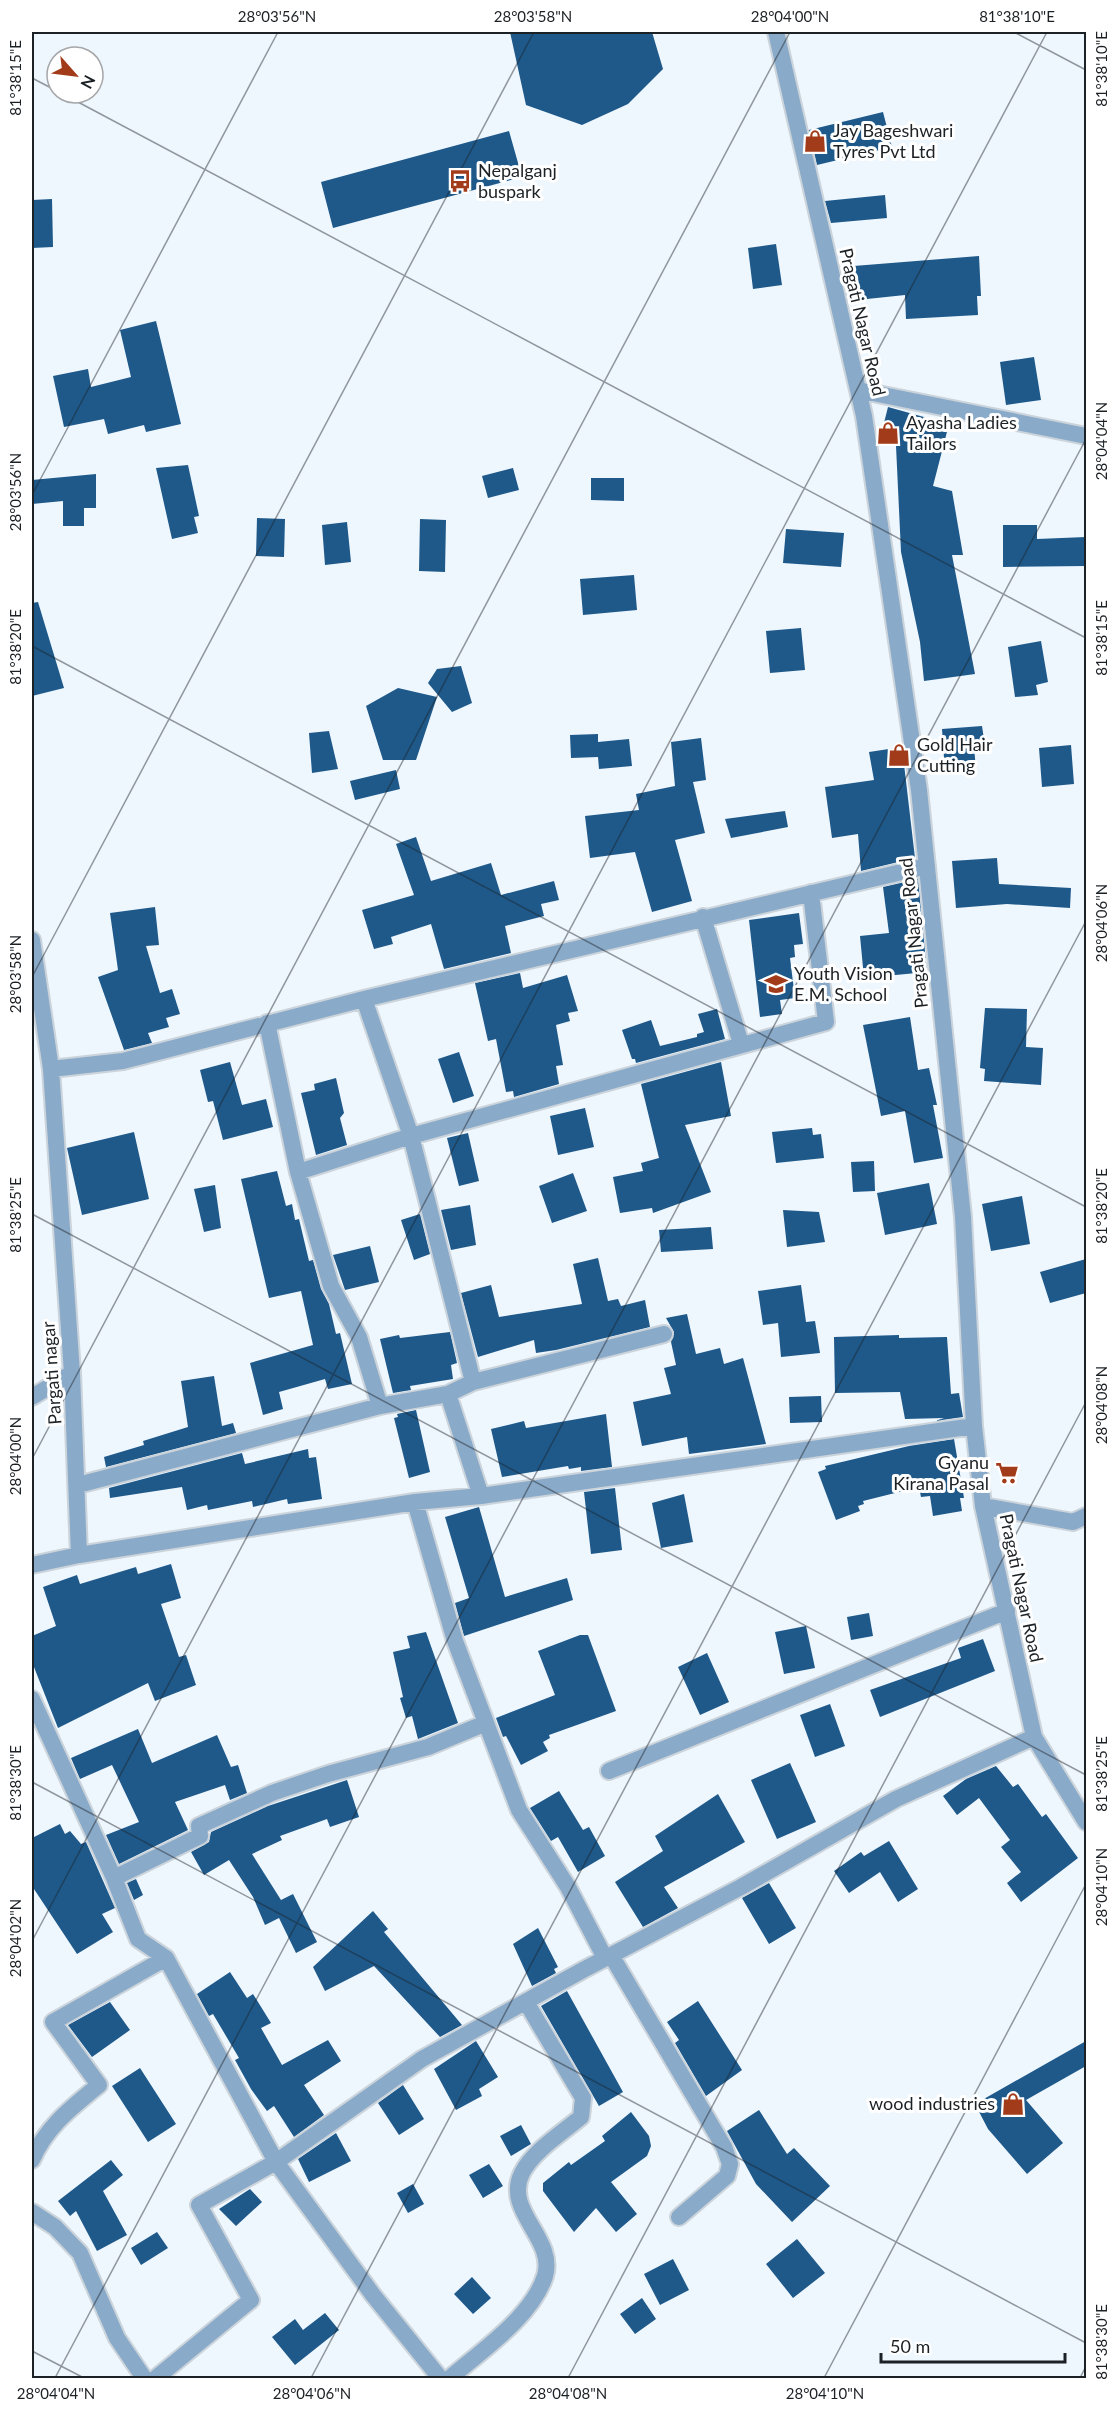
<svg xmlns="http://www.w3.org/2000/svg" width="1118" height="2410" font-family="Lato,sans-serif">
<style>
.building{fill:#1e598a}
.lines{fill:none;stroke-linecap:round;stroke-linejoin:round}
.minor-casing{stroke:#ccd4db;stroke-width:20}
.minor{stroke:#8aaac9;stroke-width:16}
.ticks{fill:none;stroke:#1c2125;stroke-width:1.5;stroke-opacity:0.45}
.labels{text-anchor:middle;stroke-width:6;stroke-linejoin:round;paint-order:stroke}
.poi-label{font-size:18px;fill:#1c2125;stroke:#fff;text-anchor:start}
.street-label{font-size:18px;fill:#1c2125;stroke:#fff}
.neatline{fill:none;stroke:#1c2125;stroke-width:2}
.ticks-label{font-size:15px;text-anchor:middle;fill:#1c2125}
</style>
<rect width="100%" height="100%" fill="#eef6fe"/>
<!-- building -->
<path class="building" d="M 510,32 L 652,32 L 663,69 L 628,104 L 582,125 L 526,105 Z
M 883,112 L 892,147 L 817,165 L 809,130 Z
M 509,131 L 522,177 L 333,228 L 321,182 Z
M 885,195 L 887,218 L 831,223 L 825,201 Z
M 52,199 L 53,247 L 32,248 L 32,200 Z
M 776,244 L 782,285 L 753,289 L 748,248 Z
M 979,256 L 981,296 L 977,296 L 978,315 L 906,319 L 905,295 L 848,301 L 841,267 Z
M 156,321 L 181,424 L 146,432 L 144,425 L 108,434 L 104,419 L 64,427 L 53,376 L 88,369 L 91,387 L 131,377 L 120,330 Z
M 1034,357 L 1041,400 L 1006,405 L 1000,362 Z
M 888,407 L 949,424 L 933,486 L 952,491 L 963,555 L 952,555 L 975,674 L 924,681 L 920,642 L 901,552 L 896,446 L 886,443 L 888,433 L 882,431 Z
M 188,465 L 199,516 L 194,517 L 198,533 L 172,539 L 156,468 Z
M 513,468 L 519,490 L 488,498 L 482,476 Z
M 96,474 L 96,508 L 84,508 L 84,526 L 63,526 L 63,501 L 32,504 L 32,480 Z
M 591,478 L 624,478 L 624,501 L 591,500 Z
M 257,518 L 285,519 L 284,557 L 256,556 Z
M 420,519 L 446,520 L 445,572 L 419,571 Z
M 347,522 L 351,562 L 325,565 L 322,525 Z
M 1003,525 L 1037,525 L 1037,539 L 1086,537 L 1086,566 L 1003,567 Z
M 786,529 L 844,533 L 841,567 L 783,563 Z
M 634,575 L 637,610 L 583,615 L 580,579 Z
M 38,602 L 64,688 L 32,696 L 32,603 Z
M 801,628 L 805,670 L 770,673 L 766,631 Z
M 1041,641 L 1048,682 L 1036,685 L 1038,695 L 1015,697 L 1008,647 Z
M 461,666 L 472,703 L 452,712 L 428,683 L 437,669 Z
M 398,688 L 437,697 L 416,760 L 383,760 L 366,706 Z
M 982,726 L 985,746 L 974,747 L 976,769 L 945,772 L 942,729 Z
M 329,731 L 338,769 L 312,773 L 309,733 Z
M 598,734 L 598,742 L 629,739 L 632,766 L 599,769 L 598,757 L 571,758 L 570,735 Z
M 701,738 L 706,780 L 693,782 L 705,833 L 675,840 L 692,901 L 652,912 L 635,852 L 590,858 L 585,816 L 639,810 L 636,794 L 675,786 L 671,742 Z
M 1071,745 L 1074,784 L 1042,787 L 1039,748 Z
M 902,747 L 915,858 L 861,871 L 858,834 L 832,838 L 825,787 L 874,780 L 869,752 Z
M 396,770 L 400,789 L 355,800 L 350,781 Z
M 785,811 L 788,827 L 731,838 L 725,819 Z
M 416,837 L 431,881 L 491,863 L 501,895 L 554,881 L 559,900 L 541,904 L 544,916 L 505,926 L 511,953 L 444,969 L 431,924 L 391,937 L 393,944 L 374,949 L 362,910 L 414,895 L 396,844 Z
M 997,858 L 999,884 L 1071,888 L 1070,908 L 1007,904 L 956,908 L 952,861 Z
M 918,879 L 927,972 L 864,978 L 860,936 L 889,933 L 883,887 Z
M 155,907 L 159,945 L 146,946 L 160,993 L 172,989 L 180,1014 L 166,1018 L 169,1027 L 148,1033 L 152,1043 L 124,1050 L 98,977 L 118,970 L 110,913 Z
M 799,913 L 803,944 L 794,945 L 795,957 L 790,958 L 795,998 L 780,1000 L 782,1014 L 760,1017 L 749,920 Z
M 520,973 L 523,988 L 567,975 L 578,1011 L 568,1013 L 570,1021 L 556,1025 L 563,1065 L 556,1066 L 559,1084 L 514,1097 L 513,1091 L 506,1092 L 496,1039 L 488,1041 L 475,983 Z
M 985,1008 L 1027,1009 L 1026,1047 L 1043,1048 L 1041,1085 L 984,1081 L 985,1069 L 980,1068 Z
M 717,1009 L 725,1039 L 636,1063 L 635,1059 L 632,1059 L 622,1030 L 651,1020 L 660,1046 L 697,1037 L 697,1034 L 704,1032 L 698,1014 Z
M 910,1017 L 918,1070 L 929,1068 L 937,1105 L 933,1105 L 943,1158 L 914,1163 L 905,1111 L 881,1116 L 863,1025 Z
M 459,1052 L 474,1096 L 453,1103 L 438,1059 Z
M 230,1062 L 242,1105 L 266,1099 L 273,1127 L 223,1140 L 213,1101 L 208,1102 L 200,1070 Z
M 721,1062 L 731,1116 L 685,1125 L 711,1192 L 653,1213 L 652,1208 L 620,1213 L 613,1177 L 643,1171 L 641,1163 L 659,1158 L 641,1084 Z
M 336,1078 L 344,1113 L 340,1118 L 347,1145 L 316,1155 L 301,1093 L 315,1090 L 314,1084 Z
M 585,1108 L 594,1147 L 558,1155 L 550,1116 Z
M 812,1128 L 813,1135 L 821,1134 L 824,1158 L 776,1163 L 772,1132 Z
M 134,1132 L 149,1199 L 82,1215 L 67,1148 Z
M 468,1133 L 479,1181 L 459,1186 L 447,1138 Z
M 874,1161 L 875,1191 L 853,1192 L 851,1162 Z
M 277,1171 L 286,1206 L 292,1204 L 295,1220 L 299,1219 L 309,1261 L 313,1260 L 321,1289 L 329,1304 L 336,1334 L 340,1333 L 352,1384 L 328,1389 L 325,1379 L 279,1392 L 283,1409 L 263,1415 L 250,1363 L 313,1345 L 301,1291 L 269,1298 L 241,1179 Z
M 573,1173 L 587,1211 L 552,1223 L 539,1186 Z
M 929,1183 L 937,1224 L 885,1235 L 877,1193 Z
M 215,1185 L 221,1228 L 204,1232 L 194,1189 Z
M 1022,1196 L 1030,1244 L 991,1251 L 982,1204 Z
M 470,1205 L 476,1245 L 451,1250 L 441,1210 Z
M 783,1210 L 819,1212 L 825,1242 L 787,1247 Z
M 420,1214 L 430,1254 L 414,1260 L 401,1220 Z
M 711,1227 L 713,1249 L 661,1252 L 659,1230 Z
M 370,1246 L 379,1282 L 345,1290 L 333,1255 Z
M 598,1258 L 608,1301 L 618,1299 L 621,1306 L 645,1300 L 650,1327 L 556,1350 L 536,1353 L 534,1340 L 478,1357 L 461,1293 L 491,1285 L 499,1317 L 582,1304 L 573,1264 Z
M 1086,1259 L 1086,1293 L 1050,1303 L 1040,1272 Z
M 801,1285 L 806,1322 L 815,1321 L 820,1353 L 781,1357 L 778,1323 L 763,1325 L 758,1291 Z
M 687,1314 L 696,1354 L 720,1348 L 724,1364 L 743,1358 L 766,1444 L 689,1454 L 687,1437 L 642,1446 L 633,1402 L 671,1394 L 664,1368 L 676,1365 L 671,1342 L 674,1332 L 666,1318 Z
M 450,1332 L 457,1363 L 451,1365 L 453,1379 L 410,1386 L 411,1390 L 393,1393 L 380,1339 L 399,1335 L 400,1338 Z
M 899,1335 L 899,1338 L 947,1337 L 951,1394 L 959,1393 L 963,1417 L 935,1421 L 944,1418 L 905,1419 L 900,1392 L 835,1393 L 834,1337 Z
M 214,1376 L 222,1426 L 233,1423 L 236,1433 L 106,1467 L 104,1457 L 144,1445 L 143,1441 L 188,1427 L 181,1381 Z
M 821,1396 L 822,1422 L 790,1423 L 789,1397 Z
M 416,1410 L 430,1472 L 409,1478 L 394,1418 L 398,1417 L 397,1414 Z
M 606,1414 L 612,1467 L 581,1471 L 581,1467 L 569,1469 L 568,1466 L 502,1477 L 491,1429 L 524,1421 L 526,1428 Z
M 954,1439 L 964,1498 L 960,1498 L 962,1511 L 933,1516 L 930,1496 L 921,1497 L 919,1487 L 863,1501 L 864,1504 L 858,1506 L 860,1511 L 836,1520 L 818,1472 L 826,1469 L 825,1466 L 909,1446 Z
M 308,1449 L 309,1458 L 316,1457 L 322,1499 L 288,1504 L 287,1499 L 253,1507 L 252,1501 L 208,1510 L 207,1505 L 187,1510 L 182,1487 L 110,1498 L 109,1488 L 242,1453 L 245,1464 Z
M 615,1488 L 622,1550 L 591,1554 L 584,1492 Z
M 684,1494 L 693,1542 L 661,1548 L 652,1503 Z
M 479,1507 L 505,1597 L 567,1578 L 573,1600 L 464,1636 L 455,1603 L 469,1598 L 445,1517 Z
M 171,1564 L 181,1598 L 161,1604 L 179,1657 L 186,1655 L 196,1685 L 155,1701 L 148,1683 L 58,1728 L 32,1662 L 32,1636 L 56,1626 L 43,1587 L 77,1575 L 80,1584 L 136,1567 L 138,1574 Z
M 869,1613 L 873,1636 L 851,1640 L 847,1617 Z
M 806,1626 L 815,1668 L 784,1674 L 775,1632 Z
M 426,1632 L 458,1723 L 418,1739 L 412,1716 L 406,1718 L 400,1698 L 403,1697 L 393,1652 L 410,1648 L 407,1636 Z
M 580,1635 L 588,1635 L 616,1711 L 549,1735 L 550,1738 L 543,1742 L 548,1751 L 521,1765 L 506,1736 L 503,1737 L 496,1718 L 555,1695 L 538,1651 Z
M 983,1639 L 995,1671 L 880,1717 L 870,1690 L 961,1658 L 958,1648 Z
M 707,1653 L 729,1702 L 700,1715 L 678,1667 Z
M 830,1704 L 845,1746 L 815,1757 L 800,1715 Z
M 138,1729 L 152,1763 L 217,1735 L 231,1767 L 238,1765 L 247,1793 L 230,1800 L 225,1785 L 175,1802 L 188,1830 L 119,1864 L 106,1835 L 139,1822 L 112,1765 L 80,1779 L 71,1758 Z
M 790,1763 L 816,1822 L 777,1839 L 751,1780 Z
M 996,1766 L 1013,1787 L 1018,1784 L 1042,1817 L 1046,1814 L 1078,1858 L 1021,1902 L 1007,1883 L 1021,1872 L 1001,1847 L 1010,1840 L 979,1798 L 957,1815 L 943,1796 L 966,1779 Z
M 347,1780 L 359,1817 L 330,1827 L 327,1819 L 280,1836 L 282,1840 L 252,1854 L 281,1900 L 293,1894 L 317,1942 L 296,1953 L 279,1918 L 265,1925 L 253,1897 L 229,1860 L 204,1875 L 191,1852 L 209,1842 L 211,1832 L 268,1806 Z
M 559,1791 L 583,1830 L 589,1827 L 605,1856 L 578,1872 L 558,1837 L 551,1841 L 530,1808 Z
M 718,1794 L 745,1842 L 664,1887 L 678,1908 L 643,1927 L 615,1882 L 663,1851 L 655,1836 Z
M 60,1824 L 65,1834 L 70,1831 L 81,1844 L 86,1842 L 115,1908 L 102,1914 L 113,1932 L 77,1954 L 32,1886 L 32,1838 Z
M 889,1841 L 918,1889 L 898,1902 L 880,1872 L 849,1893 L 834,1871 L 861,1852 L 864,1856 Z
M 136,1879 L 143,1895 L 134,1900 L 127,1883 Z
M 769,1883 L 796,1928 L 769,1944 L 742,1898 Z
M 373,1911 L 388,1929 L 384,1932 L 462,2025 L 440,2037 L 374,1966 L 325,1991 L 313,1967 Z
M 538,1928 L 558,1967 L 554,1969 L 556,1973 L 532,1986 L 513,1944 Z
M 230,1972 L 247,1998 L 253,1994 L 271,2023 L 261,2028 L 282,2065 L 328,2040 L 341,2061 L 304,2085 L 324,2115 L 294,2137 L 274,2106 L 267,2111 L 251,2089 L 235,2060 L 239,2058 L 213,2014 L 209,2016 L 197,1994 Z
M 567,1991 L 623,2092 L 599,2106 L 541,2006 Z
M 698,2001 L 742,2070 L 706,2096 L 675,2043 L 679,2040 L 667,2022 Z
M 110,2002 L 130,2030 L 92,2057 L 68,2025 Z
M 476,2041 L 498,2077 L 479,2089 L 482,2096 L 456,2110 L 434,2069 Z
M 1086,2041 L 1086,2066 L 1026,2100 L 1063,2143 L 1027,2174 L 988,2129 L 975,2104 Z
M 140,2068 L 176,2124 L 148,2142 L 112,2086 Z
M 403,2085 L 424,2119 L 399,2135 L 378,2103 Z
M 759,2110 L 787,2154 L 794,2148 L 830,2186 L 792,2222 L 756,2184 L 727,2131 Z
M 631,2112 L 649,2136 L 651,2146 L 647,2156 L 611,2182 L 637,2214 L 616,2232 L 596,2208 L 574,2232 L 543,2191 L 543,2183 L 569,2162 L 571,2165 L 605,2141 L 602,2136 Z
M 521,2125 L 531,2144 L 511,2156 L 500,2136 Z
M 336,2133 L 351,2161 L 309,2182 L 298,2159 Z
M 111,2160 L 123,2175 L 103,2191 L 127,2235 L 97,2251 L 76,2211 L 70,2216 L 58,2201 Z
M 489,2164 L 503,2186 L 483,2198 L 469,2175 Z
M 413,2184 L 424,2204 L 408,2213 L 397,2193 Z
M 250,2189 L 262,2202 L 236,2226 L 219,2209 Z
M 157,2232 L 168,2248 L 141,2265 L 131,2248 Z
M 797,2239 L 825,2273 L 793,2298 L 766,2264 Z
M 673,2259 L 689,2290 L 660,2305 L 644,2274 Z
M 472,2277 L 491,2298 L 473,2314 L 454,2294 Z
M 642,2298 L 656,2319 L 635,2334 L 620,2314 Z
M 325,2313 L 339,2330 L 295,2365 L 272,2337 L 295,2319 L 303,2330 Z"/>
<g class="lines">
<!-- minor casing -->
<g class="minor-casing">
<path id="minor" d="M 776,32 L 864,416 L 919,790 L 963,1217 L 974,1426 L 983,1506 L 1034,1737 L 1086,1822
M 858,390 L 1086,436
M 703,917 L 741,1044
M 32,940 L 51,1069 L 72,1373 L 79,1555 L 32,1565
M 364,999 L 411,1136 L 473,1382 L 448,1394
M 267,1023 L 298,1172 L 331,1286 L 359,1337 L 380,1406
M 51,1069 L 123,1061 L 364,999 L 927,866
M 298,1172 L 411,1136 L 826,1022 L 811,893
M 473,1382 L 664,1334
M 32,1397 L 72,1373
M 78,1485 L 380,1406 L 448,1394 L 481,1496
M 415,1502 L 455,1641 L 519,1810 L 568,1887 L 605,1958
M 983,1506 L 1073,1522 L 1086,1516
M 79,1555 L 415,1502 L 481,1496 L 974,1426
M 32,1699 L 114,1878 L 138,1939 L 166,1958 L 276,2162 L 422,2059 L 583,1970 L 741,1887 L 896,1799 L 1034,1737
M 609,1771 L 1007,1611
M 114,1878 L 200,1836 L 199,1826 L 272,1793 L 328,1774 L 428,1747 L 486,1723
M 611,1955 L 724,2147 L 730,2164 L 727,2176 L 679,2217
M 32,2160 C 46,2127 71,2108 99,2085 L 53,2022 L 166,1958
M 32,2212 L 55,2227 L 80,2253 L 117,2338 L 144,2378
M 156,2378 L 251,2300 L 199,2205 L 276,2162 L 373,2295 L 440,2378
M 450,2378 C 481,2351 532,2317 545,2276 C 556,2238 503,2211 522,2173 C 533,2151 562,2133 581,2117 L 583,2098 L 526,2002"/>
</g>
<!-- minor -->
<use href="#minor" class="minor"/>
</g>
<!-- ticks -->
<path class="ticks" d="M 1014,32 L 1086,70M 32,78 L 57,91M 61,93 L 1086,638M 32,495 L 278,32M 32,646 L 1086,1207M 32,977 L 534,32M 32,1214 L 1086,1775M 32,1459 L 790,32M 32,1782 L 1086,2343M 32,1941 L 1047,32M 32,2351 L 84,2378M 55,2378 L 1086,439M 311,2378 L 1086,921M 568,2378 L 1086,1402M 824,2378 L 1086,1884M 1080,2378 L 1086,2366"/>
<!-- icons -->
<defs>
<g id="shop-bare" transform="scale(1.8)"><path d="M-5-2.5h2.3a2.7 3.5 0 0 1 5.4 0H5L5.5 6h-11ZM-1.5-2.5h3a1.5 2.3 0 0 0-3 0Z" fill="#a23b19" stroke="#fff" stroke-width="2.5" paint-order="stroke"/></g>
<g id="bus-bare" transform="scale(1.8)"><path d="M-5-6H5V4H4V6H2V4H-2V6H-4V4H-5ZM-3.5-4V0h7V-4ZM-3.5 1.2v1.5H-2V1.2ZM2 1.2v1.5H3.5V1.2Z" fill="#a23b19" stroke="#fff" stroke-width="2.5" paint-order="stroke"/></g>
<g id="school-bare" transform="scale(1.8)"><path d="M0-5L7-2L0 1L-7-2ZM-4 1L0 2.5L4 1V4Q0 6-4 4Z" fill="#a23b19" stroke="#fff" stroke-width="2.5" paint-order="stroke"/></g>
<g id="supermarket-bare" transform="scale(1.8)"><path d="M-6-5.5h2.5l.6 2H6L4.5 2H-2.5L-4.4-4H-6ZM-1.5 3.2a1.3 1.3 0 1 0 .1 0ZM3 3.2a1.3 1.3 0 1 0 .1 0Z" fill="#a23b19" stroke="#fff" stroke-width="2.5" paint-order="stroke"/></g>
</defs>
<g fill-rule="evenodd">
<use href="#shop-bare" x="815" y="141"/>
<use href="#bus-bare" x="460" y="181"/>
<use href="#shop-bare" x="888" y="433"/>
<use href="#shop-bare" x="899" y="755"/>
<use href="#school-bare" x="776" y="984"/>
<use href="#supermarket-bare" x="1007" y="1473"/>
<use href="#shop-bare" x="1013" y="2104"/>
</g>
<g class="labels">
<!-- poi labels -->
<g class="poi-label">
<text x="833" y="137">Jay Bageshwari<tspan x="833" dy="21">Tyres Pvt Ltd</tspan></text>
<text x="478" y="177">Nepalganj<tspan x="478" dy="21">buspark</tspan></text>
<text x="906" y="429">Ayasha Ladies<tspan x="906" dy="21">Tailors</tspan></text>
<text x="917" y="751">Gold Hair<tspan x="917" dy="21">Cutting</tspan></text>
<text x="794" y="980">Youth Vision<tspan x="794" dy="21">E.M. School</tspan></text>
<text x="989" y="1469" text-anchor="end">Gyanu<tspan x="989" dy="21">Kirana Pasal</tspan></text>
<text x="995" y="2110" text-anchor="end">wood industries</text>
</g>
<!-- street labels -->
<g class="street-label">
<text transform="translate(862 322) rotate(77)" y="6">Pragati Nagar Road</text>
<text transform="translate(914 933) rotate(-96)" y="6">Pragati Nagar Road</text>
<text transform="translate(52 1373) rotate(-94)" y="6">Pargati nagar</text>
<text transform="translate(1021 1588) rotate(78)" y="6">Pragati Nagar Road</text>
</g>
</g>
<!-- border -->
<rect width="1118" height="2410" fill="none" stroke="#ffffff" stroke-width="66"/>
<!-- north arrow -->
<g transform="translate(75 75) rotate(118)"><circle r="28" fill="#ffffff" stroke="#a4a6a8" stroke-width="1.5"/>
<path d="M0-4.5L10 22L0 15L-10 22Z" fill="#a23b19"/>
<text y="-9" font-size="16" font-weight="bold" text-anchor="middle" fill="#1c2125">N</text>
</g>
<!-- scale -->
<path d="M881 2353v9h184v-9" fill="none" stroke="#1c2125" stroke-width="3"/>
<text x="890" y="2353" font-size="18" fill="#1c2125" stroke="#ffffff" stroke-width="4.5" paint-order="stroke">50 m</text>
<rect x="33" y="33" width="1052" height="2344" class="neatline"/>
<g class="ticks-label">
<text x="277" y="22">28°03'56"N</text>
<text x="533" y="22">28°03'58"N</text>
<text x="790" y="22">28°04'00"N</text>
<text x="1017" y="22">81°38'10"E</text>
<text transform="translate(1102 69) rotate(-90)" y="5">81°38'10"E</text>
<text transform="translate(16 78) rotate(-90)" y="5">81°38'15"E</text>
<text transform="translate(1102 441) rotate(-90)" y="5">28°04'04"N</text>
<text transform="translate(16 492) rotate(-90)" y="5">28°03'56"N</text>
<text transform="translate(1102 638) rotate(-90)" y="5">81°38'15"E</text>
<text transform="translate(16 647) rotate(-90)" y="5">81°38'20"E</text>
<text transform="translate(1102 923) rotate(-90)" y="5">28°04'06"N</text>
<text transform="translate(16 974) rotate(-90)" y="5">28°03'58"N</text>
<text transform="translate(1102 1206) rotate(-90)" y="5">81°38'20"E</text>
<text transform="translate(16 1215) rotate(-90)" y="5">81°38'25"E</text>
<text transform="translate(1102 1405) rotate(-90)" y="5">28°04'08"N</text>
<text transform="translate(16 1456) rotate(-90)" y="5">28°04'00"N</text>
<text transform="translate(1102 1774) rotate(-90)" y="5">81°38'25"E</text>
<text transform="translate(16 1783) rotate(-90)" y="5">81°38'30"E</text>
<text transform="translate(1102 1887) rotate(-90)" y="5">28°04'10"N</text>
<text transform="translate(16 1938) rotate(-90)" y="5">28°04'02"N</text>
<text transform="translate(1102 2342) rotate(-90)" y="5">81°38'30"E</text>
<text x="56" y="2399">28°04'04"N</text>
<text x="312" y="2399">28°04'06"N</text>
<text x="568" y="2399">28°04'08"N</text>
<text x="825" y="2399">28°04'10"N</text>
</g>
</svg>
